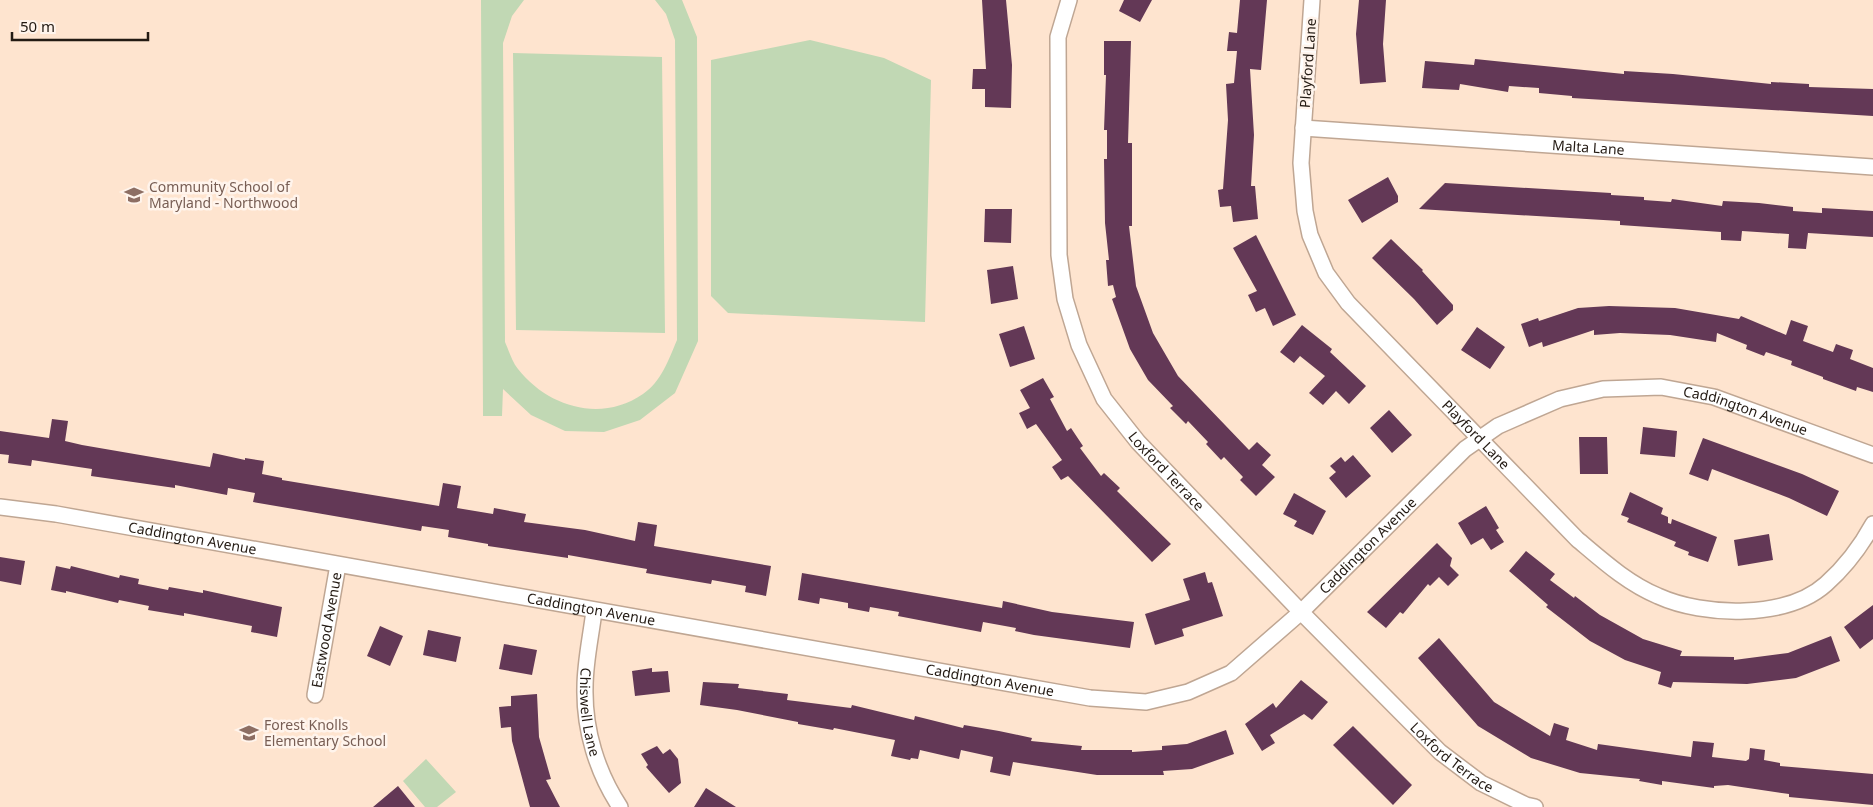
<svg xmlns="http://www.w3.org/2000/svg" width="1873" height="807" font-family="'Noto Sans',sans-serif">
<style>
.green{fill:#c1d8b4}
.building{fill:#633856}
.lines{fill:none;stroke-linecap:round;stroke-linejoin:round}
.street-casing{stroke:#bfa693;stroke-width:18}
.street{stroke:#fff;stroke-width:15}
.labels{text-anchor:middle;stroke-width:5;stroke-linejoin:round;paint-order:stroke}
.street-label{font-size:14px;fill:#231a13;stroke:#fff4ec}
.education-label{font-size:14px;fill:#785e54;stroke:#fff4ec;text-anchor:start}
</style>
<rect width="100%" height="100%" fill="#fee4cf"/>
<!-- green -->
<path class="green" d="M 481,0 L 524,0 L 512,16 L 503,43 L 505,342 C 509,351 512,362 518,369 C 548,407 601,423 643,394 C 661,382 669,359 677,340 L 675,40 L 666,14 L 655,0 L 682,0 L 697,37 L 698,341 L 675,393 L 640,420 L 604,432 L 565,431 L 531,415 L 503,389 L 502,416 L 483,416 Z
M 810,40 L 884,58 L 931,80 L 925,322 L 728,313 L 711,296 L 711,60 Z
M 513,53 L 662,57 L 665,333 L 516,330 Z
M 426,759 L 456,792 L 437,807 L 425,807 L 403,781 Z"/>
<!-- building -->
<path class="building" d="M 982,0 L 1006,0 L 1012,65 L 1011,108 L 985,107 L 985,89 L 972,89 L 973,69 L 986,69 Z
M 1124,0 L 1152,0 L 1140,22 L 1119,11 Z
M 1240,0 L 1267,0 L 1261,70 L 1250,69 L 1254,135 L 1251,186 L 1255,186 L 1258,219 L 1233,222 L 1231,206 L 1220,207 L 1218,190 L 1223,189 L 1228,120 L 1226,84 L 1234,83 L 1237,51 L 1227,51 L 1229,32 L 1237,33 Z
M 1359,0 L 1386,0 L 1383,44 L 1386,82 L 1360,84 L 1356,34 Z
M 1104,41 L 1131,41 L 1128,143 L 1132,143 L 1132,226 L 1129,226 L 1136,286 L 1153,333 L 1178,376 L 1249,450 L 1257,442 L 1271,455 L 1262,465 L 1275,477 L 1256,496 L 1240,480 L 1243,477 L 1224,457 L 1221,460 L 1206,444 L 1208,442 L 1188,421 L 1186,424 L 1170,408 L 1173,406 L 1148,380 L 1130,349 L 1112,299 L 1116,297 L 1113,285 L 1108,286 L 1106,260 L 1109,260 L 1105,223 L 1104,159 L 1107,159 L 1107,130 L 1104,130 L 1106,75 L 1104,75 Z
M 1475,59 L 1624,74 L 1624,71 L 1673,74 L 1771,84 L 1771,82 L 1809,84 L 1809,87 L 1873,89 L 1873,116 L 1572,98 L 1572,96 L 1539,93 L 1539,88 L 1509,86 L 1508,92 L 1460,84 L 1459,90 L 1422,88 L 1425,61 L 1474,65 Z
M 1388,177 L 1398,196 L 1398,202 L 1362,223 L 1348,200 Z
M 1445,183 L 1611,193 L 1611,195 L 1644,197 L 1644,200 L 1671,202 L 1672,199 L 1722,206 L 1723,201 L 1759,203 L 1793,207 L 1793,211 L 1822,213 L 1822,208 L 1873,211 L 1873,237 L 1808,233 L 1806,249 L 1788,248 L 1789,234 L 1742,231 L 1741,241 L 1721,240 L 1721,232 L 1620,225 L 1620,221 L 1419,209 Z
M 985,209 L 1012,209 L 1011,243 L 984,242 Z
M 1256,235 L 1296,315 L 1273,326 L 1265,308 L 1256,312 L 1248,295 L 1257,291 L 1233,248 Z
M 1391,239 L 1423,270 L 1422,271 L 1453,305 L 1453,310 L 1437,325 L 1414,299 L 1372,258 Z
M 1013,266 L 1018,299 L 991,304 L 987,270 Z
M 1609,306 L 1675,308 L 1739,319 L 1741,316 L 1786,335 L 1791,320 L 1808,326 L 1803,341 L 1833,352 L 1836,344 L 1853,350 L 1850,359 L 1873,368 L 1873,392 L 1857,387 L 1856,391 L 1823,379 L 1823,377 L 1791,365 L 1792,361 L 1766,352 L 1764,356 L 1746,349 L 1747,345 L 1717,333 L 1716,342 L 1670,335 L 1620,333 L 1594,335 L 1594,330 L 1543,347 L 1542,342 L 1529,347 L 1521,324 L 1538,318 L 1539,321 L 1578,308 Z
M 1302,325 L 1332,349 L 1330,352 L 1366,386 L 1349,404 L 1336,391 L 1323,405 L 1309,393 L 1325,376 L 1300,356 L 1294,363 L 1280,352 Z
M 1024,326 L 1035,359 L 1010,367 L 999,334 Z
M 1477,327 L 1505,347 L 1490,369 L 1461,350 Z
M 1043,378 L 1054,397 L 1050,399 L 1067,431 L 1071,428 L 1083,446 L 1080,448 L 1101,476 L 1104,473 L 1120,488 L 1117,491 L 1171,544 L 1152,562 L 1068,476 L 1061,480 L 1052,467 L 1062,460 L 1036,424 L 1027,429 L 1019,413 L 1030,408 L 1020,390 Z
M 1389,410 L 1412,435 L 1392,453 L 1370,428 Z
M 52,419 L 68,421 L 65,441 L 82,445 L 210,467 L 213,453 L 245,460 L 245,458 L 264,461 L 262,474 L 282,478 L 282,480 L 439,506 L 443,483 L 461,486 L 457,508 L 493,514 L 494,508 L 526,514 L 524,522 L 585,530 L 635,541 L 638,522 L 657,525 L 654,546 L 771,566 L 766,596 L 745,592 L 746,586 L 712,580 L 711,584 L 646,573 L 647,569 L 568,555 L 568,558 L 488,546 L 488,544 L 448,537 L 449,530 L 422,526 L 421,531 L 253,502 L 255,493 L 228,488 L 227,495 L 175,485 L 175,488 L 91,476 L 92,469 L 32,460 L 31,466 L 8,463 L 9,455 L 0,454 L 0,431 L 49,438 Z
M 1643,427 L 1677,431 L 1675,457 L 1640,454 Z
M 1579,437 L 1607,437 L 1608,474 L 1580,474 Z
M 1703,438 L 1802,474 L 1839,491 L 1827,516 L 1789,498 L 1712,469 L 1708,481 L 1689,474 Z
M 1353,455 L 1371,476 L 1346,498 L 1329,478 L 1336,472 L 1330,466 L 1341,457 L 1345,462 Z
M 1630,492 L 1663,508 L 1661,514 L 1668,517 L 1668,523 L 1671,524 L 1672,519 L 1717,537 L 1708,562 L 1688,555 L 1689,552 L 1674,546 L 1676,542 L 1627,522 L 1629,518 L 1621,515 Z
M 1294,493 L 1326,511 L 1313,535 L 1294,526 L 1297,521 L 1283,514 Z
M 1486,506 L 1499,528 L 1496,530 L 1504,542 L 1491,550 L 1483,538 L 1471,545 L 1458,523 Z
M 1769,534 L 1773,560 L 1738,566 L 1734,540 Z
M 1437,543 L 1452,558 L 1450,566 L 1459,575 L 1448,586 L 1439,577 L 1430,586 L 1428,584 L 1403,614 L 1400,612 L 1386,628 L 1367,612 Z
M 1526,551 L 1555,574 L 1550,580 L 1574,598 L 1575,596 L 1600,615 L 1643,639 L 1682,651 L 1680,656 L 1734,657 L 1734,660 L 1788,653 L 1831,636 L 1840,661 L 1796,678 L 1747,684 L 1673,682 L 1671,688 L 1658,684 L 1661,672 L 1625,660 L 1590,641 L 1546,607 L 1548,605 L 1509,571 Z
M 0,557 L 25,561 L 21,585 L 0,581 Z
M 56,566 L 70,569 L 71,566 L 119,578 L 120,575 L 139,579 L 138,584 L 168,590 L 169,587 L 203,593 L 203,590 L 282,607 L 277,637 L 251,632 L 252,626 L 184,613 L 184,616 L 148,610 L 149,606 L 119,600 L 118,603 L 66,591 L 66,593 L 51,590 Z
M 1205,572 L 1208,583 L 1212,582 L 1223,616 L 1182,629 L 1184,636 L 1155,645 L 1145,614 L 1190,600 L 1183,579 Z
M 802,573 L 1002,608 L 1003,601 L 1052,612 L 1134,622 L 1130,648 L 1034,635 L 1015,631 L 1016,628 L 983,622 L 981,632 L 898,616 L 899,612 L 870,607 L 869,612 L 848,608 L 848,603 L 820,598 L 819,604 L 798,600 Z
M 1873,605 L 1873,639 L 1860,649 L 1844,627 Z
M 380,626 L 403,636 L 390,666 L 367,656 Z
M 428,630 L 461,637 L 456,662 L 423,655 Z
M 1439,638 L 1494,702 L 1550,736 L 1554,723 L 1569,728 L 1566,740 L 1597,750 L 1598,744 L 1691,757 L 1693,741 L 1714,743 L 1712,757 L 1746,761 L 1749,759 L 1750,748 L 1765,750 L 1764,760 L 1780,763 L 1780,766 L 1873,774 L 1873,805 L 1789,797 L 1789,794 L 1728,785 L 1714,786 L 1714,788 L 1662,781 L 1662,785 L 1639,781 L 1640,779 L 1580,773 L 1531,758 L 1478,726 L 1418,658 Z
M 504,644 L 537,650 L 532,675 L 499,669 Z
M 652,668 L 652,672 L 668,671 L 670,692 L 635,696 L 632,671 Z
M 1301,680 L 1328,702 L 1312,720 L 1304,714 L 1270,735 L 1275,743 L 1262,751 L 1245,724 L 1273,703 L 1276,708 Z
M 703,682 L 739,684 L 738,688 L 788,694 L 787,700 L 851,708 L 852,705 L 914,720 L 915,716 L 963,728 L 964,725 L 999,731 L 1032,738 L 1031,741 L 1082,746 L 1081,750 L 1132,750 L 1132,752 L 1162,750 L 1162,746 L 1187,744 L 1226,730 L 1234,754 L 1192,769 L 1163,771 L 1164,775 L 1097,775 L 1013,762 L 1010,776 L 990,772 L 993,757 L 961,750 L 959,759 L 920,750 L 918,759 L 911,758 L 910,760 L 891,756 L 895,740 L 834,728 L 833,730 L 798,724 L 798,722 L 737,710 L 700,705 Z
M 537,694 L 539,737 L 551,779 L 546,780 L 560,807 L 530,807 L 512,741 L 511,727 L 501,728 L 499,707 L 511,706 L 511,696 Z
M 1353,726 L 1412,785 L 1393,805 L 1333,745 Z
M 657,746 L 663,754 L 670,749 L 678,759 L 681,783 L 669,793 L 646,767 L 648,765 L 641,754 Z
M 398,786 L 415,807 L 373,807 Z
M 706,788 L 736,807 L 694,807 Z"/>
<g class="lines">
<!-- street casing -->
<g class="street-casing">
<g id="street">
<path id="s1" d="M 1069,0 L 1058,37 L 1059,255 L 1065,299 L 1079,345 L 1104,399 L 1138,442 L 1301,612 L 1440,752 L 1481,783 L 1526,805 L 1535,807"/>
<path id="s2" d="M 1312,0 L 1301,163 L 1305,211 L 1310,235 L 1326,273 L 1348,303 L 1577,539 C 1602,560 1627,583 1658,596 C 1704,617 1787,619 1826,584 C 1845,567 1861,546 1873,524"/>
<path id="s3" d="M 1303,128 L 1873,167"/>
<path id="s4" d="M 0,507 L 56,514 L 1090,698 L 1146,702 L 1188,692 L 1231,673 L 1301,612 L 1465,449 L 1498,426 L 1560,399 L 1603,389 L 1661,387 L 1714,397 L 1873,455"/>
<path id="s5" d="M 594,611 C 591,636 585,662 585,687 C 584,730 597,772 620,807"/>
<path id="s6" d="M 315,695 L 338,565"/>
</g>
</g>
<!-- street -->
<use href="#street" class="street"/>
</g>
<!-- icons -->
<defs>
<g id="school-bare" transform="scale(1.5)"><path d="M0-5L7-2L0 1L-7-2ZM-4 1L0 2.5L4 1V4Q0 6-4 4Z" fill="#8d6e63" stroke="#fff4ec" stroke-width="2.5" paint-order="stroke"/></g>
</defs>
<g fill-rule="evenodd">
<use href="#school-bare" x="134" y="195"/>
<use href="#school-bare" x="249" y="733"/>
</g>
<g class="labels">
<!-- street labels -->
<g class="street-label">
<text transform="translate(1308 63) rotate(-86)" y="5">Playford Lane</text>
<text dy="5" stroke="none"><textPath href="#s3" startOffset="286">Malta Lane</textPath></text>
<text dy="5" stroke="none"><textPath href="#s4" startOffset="1875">Caddington Avenue</textPath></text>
<text dy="5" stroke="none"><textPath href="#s2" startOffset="498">Playford Lane</textPath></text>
<text dy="5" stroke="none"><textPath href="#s1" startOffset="504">Loxford Terrace</textPath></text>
<text dy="5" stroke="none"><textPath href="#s4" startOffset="195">Caddington Avenue</textPath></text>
<text dy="5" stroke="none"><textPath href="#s4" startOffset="1440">Caddington Avenue</textPath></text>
<text dy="5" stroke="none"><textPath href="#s4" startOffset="600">Caddington Avenue</textPath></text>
<text dy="5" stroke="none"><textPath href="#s6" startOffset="66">Eastwood Avenue</textPath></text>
<text dy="5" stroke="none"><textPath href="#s4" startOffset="1005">Caddington Avenue</textPath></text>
<text dy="5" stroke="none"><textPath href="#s5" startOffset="102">Chiswell Lane</textPath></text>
<text dy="5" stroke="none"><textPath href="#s1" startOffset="909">Loxford Terrace</textPath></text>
</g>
<!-- education labels -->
<g class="education-label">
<text x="149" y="192">Community School of<tspan x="149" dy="16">Maryland - Northwood</tspan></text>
<text x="264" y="730">Forest Knolls<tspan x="264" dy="16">Elementary School</tspan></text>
</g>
</g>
<!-- scale -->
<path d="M12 32v8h136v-8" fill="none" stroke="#231a13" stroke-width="2.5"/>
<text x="20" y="32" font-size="15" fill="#231a13" stroke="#fff4ec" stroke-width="4" paint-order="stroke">50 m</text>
</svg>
